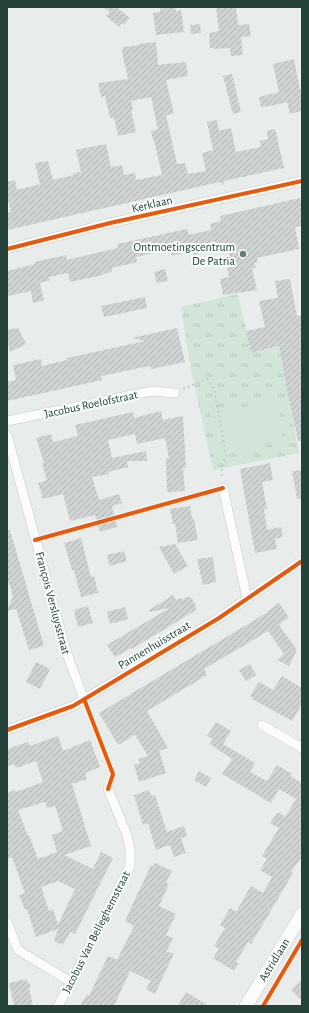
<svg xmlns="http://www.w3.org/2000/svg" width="309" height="1013" font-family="'Alegreya Sans',sans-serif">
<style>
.grass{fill:url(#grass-tufts)}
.pitch{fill:#d1e6d8}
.building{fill:url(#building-hatch);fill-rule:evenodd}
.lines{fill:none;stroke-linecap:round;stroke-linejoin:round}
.street-casing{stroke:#c5cac8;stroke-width:10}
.secondary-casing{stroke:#c3cbc8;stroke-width:14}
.path{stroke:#c3ccca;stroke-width:2;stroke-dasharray:2 3;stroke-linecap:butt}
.street{stroke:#fcfcfc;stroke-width:9}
.secondary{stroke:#fcfcfc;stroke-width:13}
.cycleway-casing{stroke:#f7fbf9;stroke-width:6}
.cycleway{stroke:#e8590c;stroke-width:4}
.poi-dot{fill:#697e78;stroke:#f7fbf9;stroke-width:1.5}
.labels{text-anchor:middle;stroke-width:4;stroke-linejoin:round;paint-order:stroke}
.street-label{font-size:12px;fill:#24423a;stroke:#f7fbf9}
.poi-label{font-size:12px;fill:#24423a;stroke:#f7fbf9;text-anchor:end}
</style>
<defs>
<pattern id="grass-tufts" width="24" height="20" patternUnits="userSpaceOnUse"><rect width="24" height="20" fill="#d1e6d8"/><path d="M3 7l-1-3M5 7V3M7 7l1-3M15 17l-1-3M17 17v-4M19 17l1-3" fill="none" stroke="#b3c6ba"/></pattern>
<pattern id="building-hatch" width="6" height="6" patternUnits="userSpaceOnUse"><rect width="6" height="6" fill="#cfd4d2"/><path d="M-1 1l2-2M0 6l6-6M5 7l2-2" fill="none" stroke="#b2b7b5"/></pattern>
</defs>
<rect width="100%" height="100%" fill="#e8edeb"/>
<!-- grass -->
<path class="grass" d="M 238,294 L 251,353 L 279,347 L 299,453 L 213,470 L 191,370 L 181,307 Z"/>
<!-- pitch -->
<path class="pitch" d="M 276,401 L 284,440 L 218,452 L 210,414 Z"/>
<!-- building -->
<path class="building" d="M 103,7 L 116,7 L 130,18 L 124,25 L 122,23 L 119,27 L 106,16 L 110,12 Z
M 160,7 L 175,7 L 176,11 L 181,10 L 184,32 L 156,35 L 153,13 L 160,12 Z
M 216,7 L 236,7 L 238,25 L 249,24 L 251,36 L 241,37 L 243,55 L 231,56 L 230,48 L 215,49 L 215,48 L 210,48 L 209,33 L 219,31 Z
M 200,24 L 201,33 L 191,34 L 190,25 Z
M 156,42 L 158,65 L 186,62 L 188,76 L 166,80 L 174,114 L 166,115 L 177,164 L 185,163 L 188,174 L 206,171 L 202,153 L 213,150 L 207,122 L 217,120 L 219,131 L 231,128 L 236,152 L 261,147 L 260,141 L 268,139 L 267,131 L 275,129 L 284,168 L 224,181 L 223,185 L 220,182 L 7,230 L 7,213 L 11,212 L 7,196 L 7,182 L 15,180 L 17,190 L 40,184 L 35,163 L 48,161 L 53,180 L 73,175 L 73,173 L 81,172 L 76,150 L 106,144 L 111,167 L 122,165 L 124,175 L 135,173 L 136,180 L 162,175 L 154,140 L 153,140 L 151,131 L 158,130 L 151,97 L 131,101 L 133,109 L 131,110 L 136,132 L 118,136 L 114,118 L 110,118 L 105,96 L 101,97 L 98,83 L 128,79 L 122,52 L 123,47 L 140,45 L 138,44 Z
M 294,59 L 300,90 L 302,90 L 302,111 L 290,114 L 287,102 L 266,107 L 266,106 L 261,107 L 259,97 L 279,92 L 273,64 Z
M 232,74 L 241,112 L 233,114 L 223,76 Z
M 300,198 L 302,208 L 302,226 L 295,227 L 299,249 L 257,258 L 258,262 L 254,263 L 256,268 L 252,268 L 257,290 L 223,295 L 220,279 L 229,277 L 227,269 L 228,269 L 228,267 L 232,266 L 227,247 L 193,255 L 192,251 L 172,256 L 170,249 L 136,257 L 137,262 L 112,268 L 112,272 L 103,274 L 103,275 L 70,282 L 68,273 L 49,277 L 50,280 L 40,283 L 44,300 L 33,303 L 31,291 L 8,296 L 7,291 L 7,271 L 35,264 L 35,262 L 66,255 L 67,260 L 118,248 L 117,244 L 187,229 L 189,235 L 211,230 L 210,224 L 221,221 L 220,216 Z
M 165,269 L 168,281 L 157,283 L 154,272 Z
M 290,279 L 297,316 L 302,315 L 302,441 L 298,441 L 288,395 L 279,346 L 251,353 L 246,331 L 265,327 L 259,301 L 278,298 L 275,281 Z
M 145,297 L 147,308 L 104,317 L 101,306 Z
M 18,328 L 26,344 L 10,352 L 7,338 L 7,330 Z
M 177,328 L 185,362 L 151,369 L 150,366 L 101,376 L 102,380 L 7,401 L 7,382 L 16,380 L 13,365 L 41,359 L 42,366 L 67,360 L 67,358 L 145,341 L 132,338 Z
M 161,411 L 163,420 L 183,416 L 186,468 L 183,468 L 185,491 L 167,492 L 166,458 L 169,458 L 165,438 L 137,444 L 135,434 L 108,440 L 112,458 L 146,451 L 147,461 L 127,461 L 128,467 L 108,472 L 109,474 L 92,477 L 99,500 L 119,494 L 122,503 L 112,506 L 117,527 L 100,532 L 95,515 L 70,521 L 63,494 L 43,499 L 38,483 L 47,480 L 42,463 L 44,463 L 36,438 L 51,434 L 53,442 L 78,436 L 75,425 L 133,412 L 134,418 Z
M 270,463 L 273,480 L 262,482 L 267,508 L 264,509 L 267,530 L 281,527 L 283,537 L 275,539 L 277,549 L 255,553 L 240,469 Z
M 302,470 L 302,498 L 297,499 L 292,471 Z
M 190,506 L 192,518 L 194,519 L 198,540 L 178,543 L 175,524 L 173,524 L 170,509 Z
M 7,530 L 10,530 L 44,646 L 29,650 L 16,609 L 7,611 L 13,596 L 9,583 L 7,584 Z
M 81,538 L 91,577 L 94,576 L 98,593 L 81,597 L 74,570 L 72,570 L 64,543 Z
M 175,544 L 188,566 L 174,574 L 159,547 Z
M 124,551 L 127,561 L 110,566 L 107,555 Z
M 213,557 L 216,582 L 203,585 L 197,559 Z
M 173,595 L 176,600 L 181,598 L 182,600 L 187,597 L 191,597 L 196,606 L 196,610 L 132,649 L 131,648 L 115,657 L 107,645 L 168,609 L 168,608 L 150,612 L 149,610 Z
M 279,603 L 289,617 L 279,625 L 297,650 L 289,666 L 277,660 L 284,654 L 268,631 L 204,669 L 207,675 L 147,711 L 168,748 L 159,751 L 166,773 L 139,782 L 134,765 L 140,763 L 138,759 L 148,756 L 135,735 L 118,745 L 99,713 L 268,612 L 267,612 Z
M 88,606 L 93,623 L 78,627 L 74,610 Z
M 125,607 L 128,619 L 110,624 L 107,612 Z
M 36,662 L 50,669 L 40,689 L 26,682 Z
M 250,664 L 256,675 L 246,681 L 239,670 Z
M 282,676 L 302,688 L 302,704 L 292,721 L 252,699 L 253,698 L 250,696 L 259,682 L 273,690 Z
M 216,722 L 231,731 L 223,744 L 255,763 L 250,772 L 267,781 L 277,765 L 292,774 L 290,776 L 302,783 L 302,857 L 291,872 L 293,873 L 251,944 L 248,942 L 236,962 L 239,963 L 234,971 L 213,958 L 219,949 L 214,946 L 225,928 L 220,925 L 230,908 L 236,912 L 251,886 L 263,893 L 272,877 L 260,870 L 267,859 L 262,856 L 279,828 L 270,823 L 278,812 L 285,817 L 296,799 L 279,789 L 271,803 L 222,774 L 232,759 L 210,744 L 213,739 L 207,736 Z
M 58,736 L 63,751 L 90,740 L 100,767 L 85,773 L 87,779 L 72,784 L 91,846 L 64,855 L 93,869 L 101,852 L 113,858 L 75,934 L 70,932 L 63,945 L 54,941 L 58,929 L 36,937 L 27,909 L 25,910 L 19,895 L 25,893 L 12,857 L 7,859 L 7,793 L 15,790 L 16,792 L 43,782 L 36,761 L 16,768 L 14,764 L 7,766 L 7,749 L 28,742 L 30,746 ZM 45,802 L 47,808 L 55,806 L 63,831 L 52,835 L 57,852 L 38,859 L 29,835 L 28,836 L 18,810 ZM 58,881 L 75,889 L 58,925 L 53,909 L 49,911 L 41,887 Z
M 199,771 L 211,778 L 206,787 L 194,780 Z
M 149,790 L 151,796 L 155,795 L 167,832 L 184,826 L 187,836 L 181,838 L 186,853 L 174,857 L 170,845 L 156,850 L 148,823 L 143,825 L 134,795 Z
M 155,863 L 172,871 L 166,883 L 169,884 L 159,906 L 176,914 L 166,935 L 173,938 L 166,952 L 174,953 L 155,994 L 146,989 L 151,981 L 130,971 L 114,1006 L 80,1006 L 87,994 L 89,996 L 108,956 L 117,960 L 134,926 L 125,921 L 151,865 L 153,867 Z
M 26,979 L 31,986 L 29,988 L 33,1006 L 14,1006 L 9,983 Z
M 302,979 L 302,1001 L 291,990 Z
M 186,992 L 209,1006 L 178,1006 Z"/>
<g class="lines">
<!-- street casing -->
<g class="street-casing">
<path id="street" d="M 7,249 L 110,223 L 302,181
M 7,421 L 152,391 L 175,393
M 7,435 L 67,654 L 84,699
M 223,488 L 247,598
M 262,725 L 302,748
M 7,730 L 73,706 L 219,618 L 302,561
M 7,922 L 18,950 L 71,982
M 58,1006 L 71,982 L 130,866 L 130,850 L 127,835 L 108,789"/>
</g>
<!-- secondary casing -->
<g class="secondary-casing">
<g id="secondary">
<path id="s1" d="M 246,1006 L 302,914"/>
</g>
</g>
<!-- path -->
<path class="path" d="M 183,389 L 207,379 L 214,389 L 226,456 L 222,468 L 222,479"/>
<!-- street -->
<use href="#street" class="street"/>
<!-- secondary -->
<use href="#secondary" class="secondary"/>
<!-- cycleway casing -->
<g class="cycleway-casing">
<path id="cycleway" d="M 7,249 L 110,223 L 302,181
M 35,540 L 223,488
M 84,699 L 113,774 L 108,789
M 7,730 L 73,706 L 219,618 L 302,561
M 263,1006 L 302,940"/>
</g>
<!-- cycleway -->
<use href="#cycleway" class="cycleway"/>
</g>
<!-- markers -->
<circle class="poi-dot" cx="243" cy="254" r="4"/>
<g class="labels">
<!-- street labels -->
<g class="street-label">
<text transform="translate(152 204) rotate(-13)" y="4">Kerklaan</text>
<text transform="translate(91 404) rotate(-12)" y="4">Jacobus Roelofstraat</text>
<text transform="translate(53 603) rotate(75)" y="4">François Versluysstraat</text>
<text transform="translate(154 645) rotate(-31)" y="4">Pannenhuisstraat</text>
<text transform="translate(96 932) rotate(-63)" y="4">Jacobus Van Belleghemstraat</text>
<text dy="4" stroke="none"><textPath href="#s1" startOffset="54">Astridlaan</textPath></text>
</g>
<!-- poi labels -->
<g class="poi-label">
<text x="235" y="251">Ontmoetingscentrum<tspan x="235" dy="14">De Patria</tspan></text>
</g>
</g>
<!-- border -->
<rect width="309" height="1013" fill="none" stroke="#24423a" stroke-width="16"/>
</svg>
